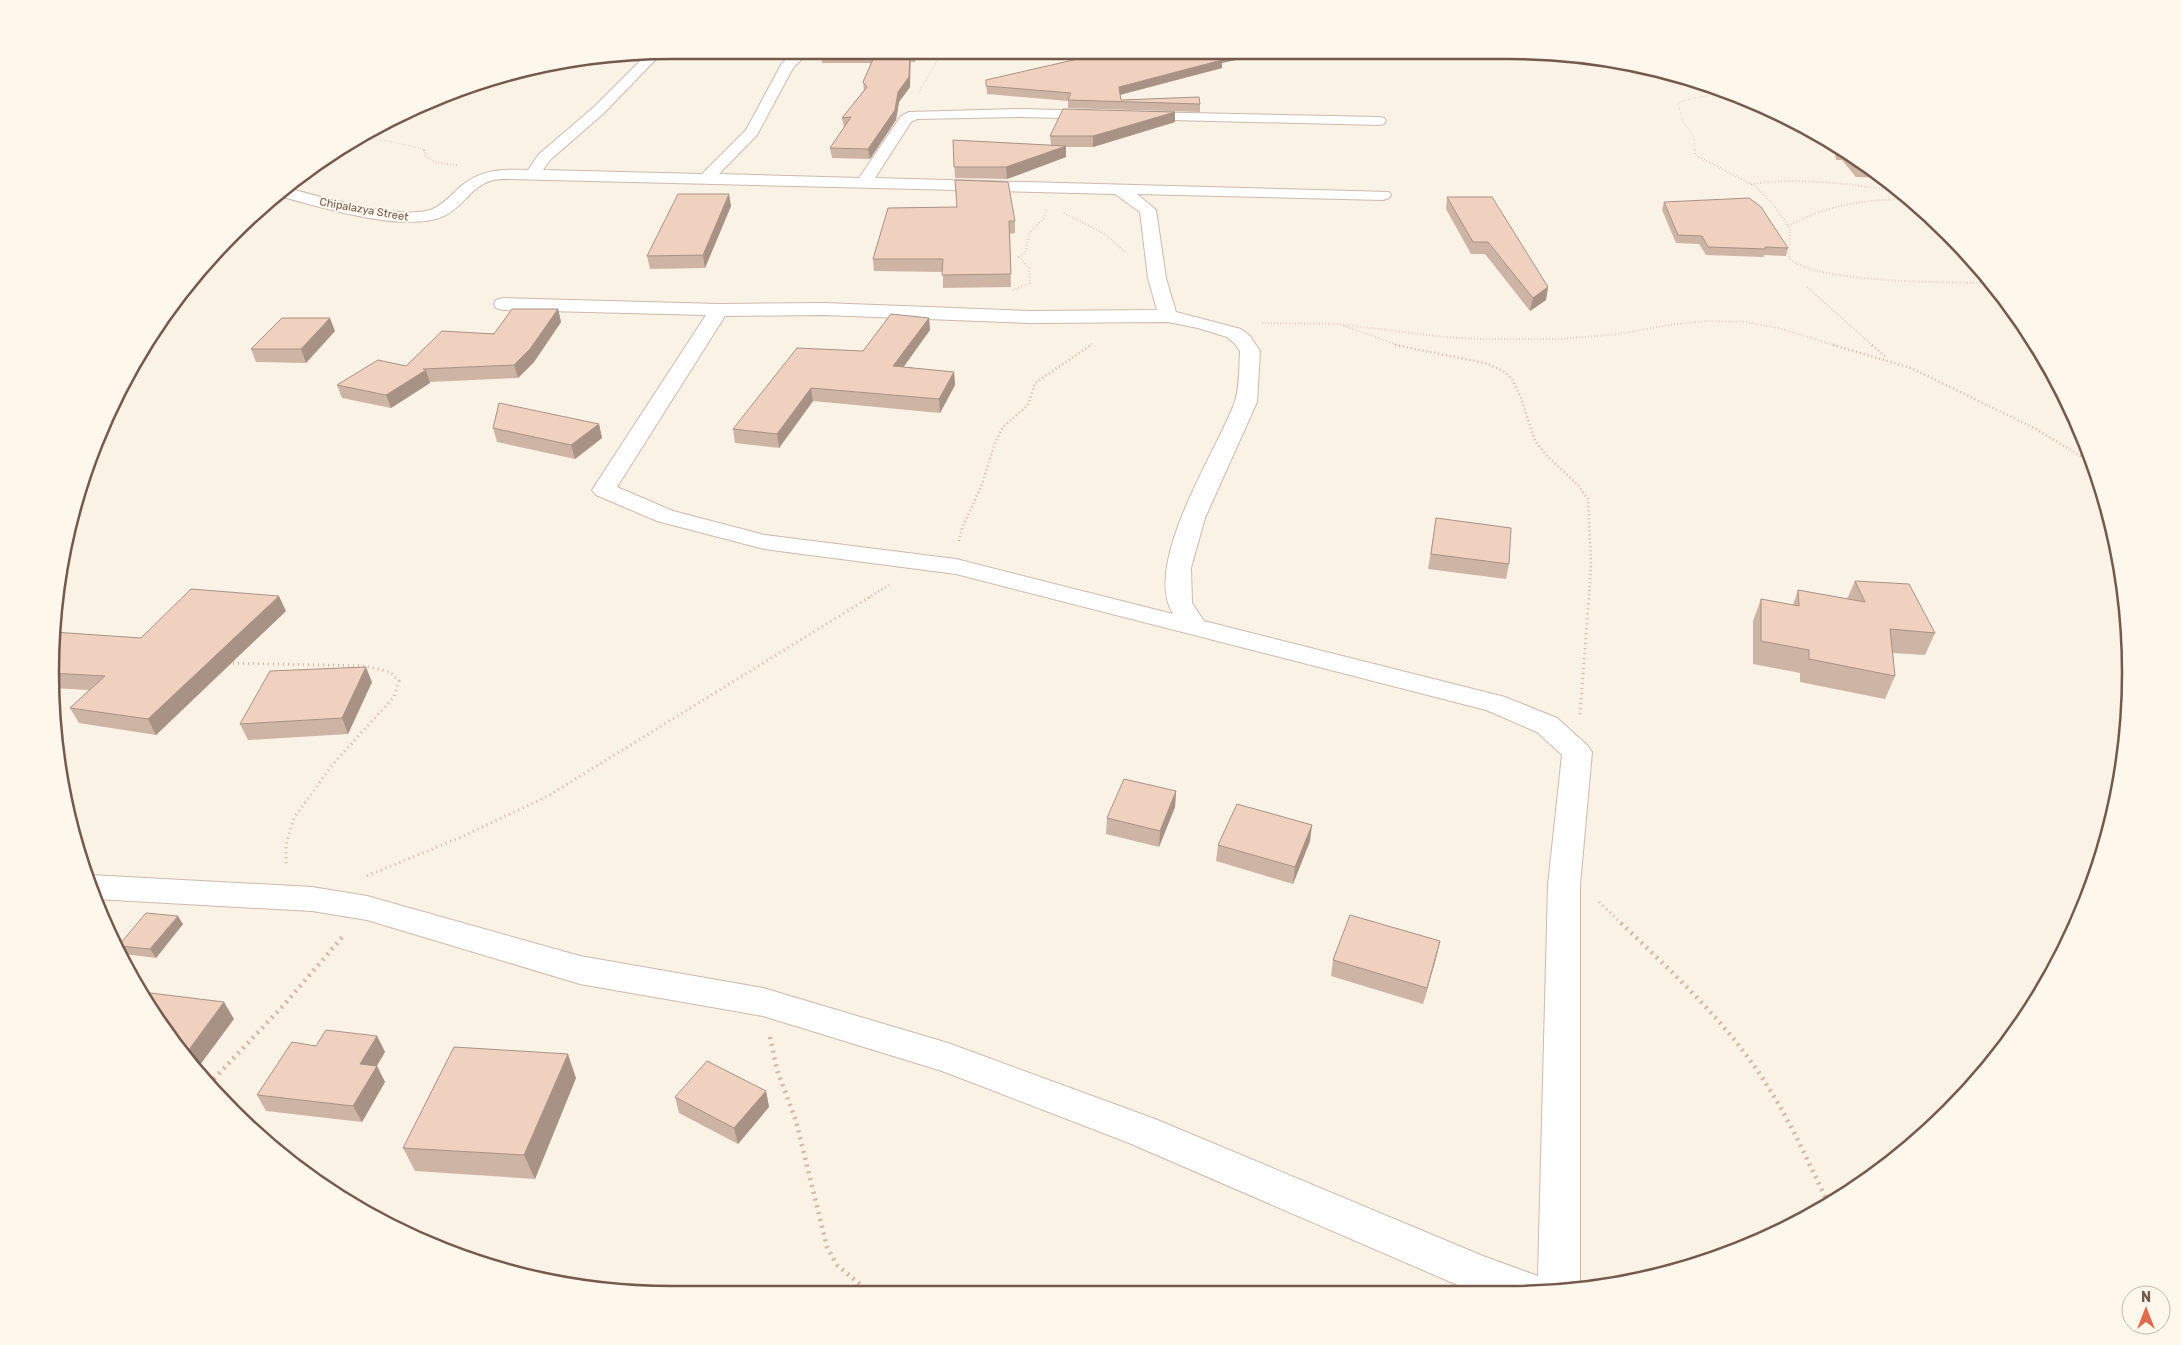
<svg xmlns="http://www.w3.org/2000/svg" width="2181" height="1345" font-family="Rubik,sans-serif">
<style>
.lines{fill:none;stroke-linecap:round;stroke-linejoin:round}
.street-casing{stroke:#cdbaad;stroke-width:2}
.path-far4{stroke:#d5b4a2;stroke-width:1;stroke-dasharray:0.5 2;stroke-linecap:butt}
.path-far3{stroke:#d5b4a2;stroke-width:2;stroke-dasharray:0.5 2.5;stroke-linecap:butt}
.path-far2{stroke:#d5b4a2;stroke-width:2.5;stroke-dasharray:1 3;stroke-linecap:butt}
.path-far1{stroke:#d5b4a2;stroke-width:3;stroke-dasharray:1 4;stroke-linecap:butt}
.path{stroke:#d5b4a2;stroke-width:4.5;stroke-dasharray:2 5;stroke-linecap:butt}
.street{fill:#fff;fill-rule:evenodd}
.wall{fill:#ceb4a4}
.shaded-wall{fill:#a89286}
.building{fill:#f0d1bf;stroke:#a89286}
.labels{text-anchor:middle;stroke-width:4;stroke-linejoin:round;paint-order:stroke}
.far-street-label{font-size:11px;fill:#74594c;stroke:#fef7ec}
.rim{fill:none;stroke:#74594c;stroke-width:2.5}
</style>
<rect width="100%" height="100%" fill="#fbf2e6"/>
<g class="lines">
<!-- street casing -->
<g class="street-casing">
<path id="street" d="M 646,55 L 660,55 L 604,113 L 550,160 L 543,170 L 702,174 L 746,130 L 782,63 L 792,55 L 806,55 L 793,68 L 757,135 L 719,174 L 859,178 L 901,116 L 909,112 L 1021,109 L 1097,111 L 1102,112 L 1104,115 L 1102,118 L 1097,119 L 1021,117 L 917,119 L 911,122 L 875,178 L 1389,192 L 1391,195 L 1389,198 L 1383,200 L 1137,194 L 1156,210 L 1166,278 L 1176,312 L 1241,329 L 1250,336 L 1260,351 L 1257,402 L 1205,518 L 1191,568 L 1192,603 L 1204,621 L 1505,697 L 1557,718 L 1587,745 L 1592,752 L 1580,885 L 1580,1289 L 1549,1294 L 1476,1293 L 1129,1143 L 942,1071 L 763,1016 L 580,984 L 367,920 L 312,911 L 96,899 L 85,876 L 90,875 L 312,887 L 367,896 L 580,956 L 763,988 L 948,1043 L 1155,1119 L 1483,1256 L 1538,1276 L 1548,885 L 1562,755 L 1537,732 L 1486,710 L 956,574 L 764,549 L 657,521 L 596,495 L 592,490 L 706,315 L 503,310 L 496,308 L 494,304 L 496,300 L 503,298 L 719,304 L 824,303 L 1030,311 L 1157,310 L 1148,278 L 1140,212 L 1115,194 L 509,179 C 503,179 496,179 490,181 C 471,187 462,208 444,216 C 403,234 318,206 275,195 L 284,187 C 318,196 397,220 430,210 C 442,206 451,195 460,187 C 480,169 503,169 528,170 L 539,154 L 594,107 ZM 824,315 L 1030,323 L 1168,322 L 1198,328 L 1227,337 L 1235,344 L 1240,351 C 1239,367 1240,389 1234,404 C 1215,454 1142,564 1173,614 L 956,559 L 765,535 L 673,511 L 617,487 L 725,316 Z
M 1138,112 L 1379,117 L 1384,118 L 1386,121 L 1384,124 L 1379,125 L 1133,119 L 1131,116 L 1133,113 Z"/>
</g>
<!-- path-far4 -->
<path class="path-far4" d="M 918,94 L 940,55
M 359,138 L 388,141 L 424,149 L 425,151
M 1695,151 L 1694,137 L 1683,122 L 1678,104 L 1682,101 L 1725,92"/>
<!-- path-far3 -->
<path class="path-far3" d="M 424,150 L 426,157 L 437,163 L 457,165
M 1695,150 L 1695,155 L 1755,186 L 1772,203 L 1790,228 L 1789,258 C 1815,284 1952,282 1991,283
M 1751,184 C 1802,177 1852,184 1902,192
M 1064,213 L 1105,234 L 1125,252
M 1788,226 C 1826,205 1867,199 1910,199
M 1807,287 L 1873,346
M 1013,290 L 1030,283 L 1029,268 L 1019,257 L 1025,253 L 1030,232 L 1043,219 L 1047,210
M 1262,323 L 1338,324 L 1444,337 L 1478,339 L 1563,339 L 1618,334 L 1675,324 L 1708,321 L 1746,322 L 1778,328 L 1838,346
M 1344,326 L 1401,346
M 1089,346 L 1093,343"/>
<!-- path-far2 -->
<path class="path-far2" d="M 1395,345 L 1485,363 L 1505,372 L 1512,379 L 1521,398 L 1535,441 L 1547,456 L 1578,485 L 1588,499 L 1591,565 L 1589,598
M 1833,345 L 1911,368 L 2036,429 L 2094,464
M 1872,345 L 1887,358
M 959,541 L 962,528 L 981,487 L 995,443 L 1003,427 L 1028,405 L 1035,383 L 1091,345
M 868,598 L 889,585"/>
<!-- path-far1 -->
<path class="path-far1" d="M 228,663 L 365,666 L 390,672 L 399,681 L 394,697 L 333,764 L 294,818 L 286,844 L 286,867
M 1580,714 L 1589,597
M 367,876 L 459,838 L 548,796 L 870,597
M 1599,902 L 1622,924"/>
<!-- path -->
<path class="path" d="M 1621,923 C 1674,974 1731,1026 1770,1090 C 1793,1126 1810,1166 1829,1205
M 770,1037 L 777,1070 L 796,1121 L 827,1247 L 837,1265 L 868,1291
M 209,1084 L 283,1006 L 344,935"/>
<!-- street -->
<use href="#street" class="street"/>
</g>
<!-- wall -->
<path class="wall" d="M 821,55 L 915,55 L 915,62 L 911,62 L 910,87 L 899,102 L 896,120 L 870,159 L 832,158 L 830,148 L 844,128 L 842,118 L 864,91 L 863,82 L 872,63 L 822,63 Z
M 1222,63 L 1222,68 L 1120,95 L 1121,100 L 1200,104 L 1200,112 L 1068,108 L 1068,101 L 987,94 L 986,80 Z
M 1175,112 L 1175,122 L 1093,147 L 1066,147 L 1066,157 L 1007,179 L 955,178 L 953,140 L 1051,145 L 1050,136 Z
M 1832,147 L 1887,178 L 1856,177 L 1842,160 L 1836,160 L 1834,149 Z
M 1447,197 L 1548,287 L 1546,300 L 1530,311 L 1485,254 L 1471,254 L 1446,209 Z
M 1664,202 L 1788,248 L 1786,256 L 1764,255 L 1764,257 L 1706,255 L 1699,244 L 1676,243 L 1662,210 Z
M 731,206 L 705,268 L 650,269 L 647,256 Z
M 888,208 L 1015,221 L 1015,233 L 1010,234 L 1011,287 L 943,288 L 943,272 L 874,271 L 873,259 Z
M 558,309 L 561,322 L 534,362 L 518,378 L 430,382 L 430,383 L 391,408 L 342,398 L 337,385 L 406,366 Z
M 929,318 L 930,330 L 903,367 L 954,372 L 955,385 L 940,413 L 813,401 L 779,448 L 735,443 L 733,429 L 863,351 Z
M 335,331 L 306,363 L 256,362 L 251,349 Z
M 599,424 L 602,438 L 575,459 L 497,442 L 493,428 Z
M 1436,518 L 1509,564 L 1506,579 L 1428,569 Z
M 1855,581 L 1935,633 L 1925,655 L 1893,653 L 1895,676 L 1885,699 L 1800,682 L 1800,673 L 1753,664 L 1753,621 L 1761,599 L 1793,605 L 1798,590 L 1847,599 Z
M 286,611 L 156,735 L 79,723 L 70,708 L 89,690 L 51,688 L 50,672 L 141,638 Z
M 372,682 L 348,734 L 248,740 L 240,724 Z
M 1176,791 L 1175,807 L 1159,847 L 1106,834 L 1107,818 Z
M 1310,841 L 1293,884 L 1216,861 L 1218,845 Z
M 183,924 L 156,958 L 124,954 L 119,945 Z
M 1440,941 L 1436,958 L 1423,1004 L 1331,976 L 1333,960 Z
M 377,1036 L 385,1052 L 377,1066 L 385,1082 L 362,1122 L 266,1111 L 257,1095 L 316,1046 Z
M 576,1078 L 535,1179 L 415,1171 L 403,1148 Z
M 766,1091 L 769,1107 L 738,1144 L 679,1113 L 675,1097 Z"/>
<!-- shaded-wall -->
<path class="shaded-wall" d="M 910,55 L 910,87 L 899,102 L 896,120 L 870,159 L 868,149 L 898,92 Z
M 1226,55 L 1261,55 L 1222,63 L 1222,68 L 1119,95 L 1119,87 Z
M 1175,112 L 1175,122 L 1093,147 L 1093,136 Z
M 1066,146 L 1066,157 L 1007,179 L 1006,167 Z
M 729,194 L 731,206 L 705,268 L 703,255 Z
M 1548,287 L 1546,300 L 1530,311 L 1533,298 Z
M 558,309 L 561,322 L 534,362 L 518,378 L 514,365 Z
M 330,318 L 335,331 L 306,363 L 301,349 Z
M 929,318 L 930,330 L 895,379 L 893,366 Z
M 426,370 L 430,383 L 391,408 L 386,395 Z
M 954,372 L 955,385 L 940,413 L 939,399 Z
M 811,388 L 813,401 L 779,448 L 777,434 Z
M 599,424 L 602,438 L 575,459 L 571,445 Z
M 279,596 L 286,611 L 156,735 L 148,719 Z
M 366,667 L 372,682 L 348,734 L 342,718 Z
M 1176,791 L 1175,807 L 1159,847 L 1160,831 Z
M 1312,825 L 1310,841 L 1293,884 L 1295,867 Z
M 178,916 L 183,924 L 156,958 L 150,949 Z
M 1440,941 L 1436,958 L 1423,1004 L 1427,988 Z
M 224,1002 L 234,1019 L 197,1069 L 185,1055 Z
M 377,1036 L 385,1052 L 368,1080 L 360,1064 Z
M 568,1054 L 576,1078 L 535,1179 L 524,1155 Z
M 377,1066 L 385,1082 L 362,1122 L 353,1106 Z
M 766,1091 L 769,1107 L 738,1144 L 734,1128 Z"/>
<!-- building -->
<path class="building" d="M 875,55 L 910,55 L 909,77 L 898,92 L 895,110 L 868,149 L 830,148 L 851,117 L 842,118 L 867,87 L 863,82 Z
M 1095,55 L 1226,55 L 1222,56 L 1222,60 L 1119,87 L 1121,100 L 1199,97 L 1200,104 L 1068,100 L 1071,93 L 986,86 L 986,80 Z
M 1063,109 L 1175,112 L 1093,136 L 1050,136 Z
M 953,140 L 1066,146 L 1006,167 L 954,167 Z
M 1853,158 L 1867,167 L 1859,166 Z
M 955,180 L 1008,182 L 1015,221 L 1009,221 L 1011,274 L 942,275 L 943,259 L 873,259 L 888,208 L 957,207 Z
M 678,194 L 729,194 L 703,255 L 647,256 Z
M 1447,197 L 1492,197 L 1548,287 L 1533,298 L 1488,242 L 1473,242 Z
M 1749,198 L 1761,207 L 1788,248 L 1765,247 L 1766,249 L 1708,247 L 1702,236 L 1678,235 L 1664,202 Z
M 512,309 L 558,309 L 530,349 L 514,365 L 423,369 L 426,370 L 386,395 L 337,385 L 378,360 L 406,366 L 442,331 L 494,334 Z
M 891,314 L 929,318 L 893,366 L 954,372 L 939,399 L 811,388 L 777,434 L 733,429 L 797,348 L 863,351 Z
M 282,318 L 330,318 L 301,349 L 251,349 Z
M 499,403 L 599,424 L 571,445 L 493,428 Z
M 1436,518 L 1511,528 L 1509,564 L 1431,554 Z
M 1855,581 L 1909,584 L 1935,633 L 1890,629 L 1895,676 L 1809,659 L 1809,650 L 1761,641 L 1761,599 L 1799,606 L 1798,590 L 1865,602 Z
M 191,589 L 279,596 L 148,719 L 70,708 L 105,676 L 50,673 L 53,632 L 141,638 Z
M 366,667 L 342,718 L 240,724 L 270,671 Z
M 1124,779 L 1176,791 L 1160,831 L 1107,818 Z
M 1237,804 L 1312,825 L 1295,867 L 1218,845 Z
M 146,913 L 178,916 L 150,949 L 119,946 L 119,945 Z
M 1350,915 L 1440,941 L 1427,988 L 1333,960 Z
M 142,992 L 224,1002 L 185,1055 L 155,1019 Z
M 326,1030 L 377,1036 L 360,1064 L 377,1066 L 353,1106 L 257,1095 L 292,1042 L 316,1046 Z
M 454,1047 L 568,1054 L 524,1155 L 403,1148 Z
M 707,1061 L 766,1091 L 734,1128 L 675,1097 Z"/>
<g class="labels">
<!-- far-street labels -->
<g class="far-street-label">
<text transform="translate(364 209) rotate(10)" y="4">Chipalazya Street</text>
</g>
</g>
<!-- crop -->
<path d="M0 0H2181V1345H0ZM672 59H1509A613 613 0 0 1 2122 672V673A613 613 0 0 1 1509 1286H672A613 613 0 0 1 59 673V672A613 613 0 0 1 672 59Z" fill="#fef7ec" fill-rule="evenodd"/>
<path class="rim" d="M672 59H1509A613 613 0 0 1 2122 672V673A613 613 0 0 1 1509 1286H672A613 613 0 0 1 59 673V672A613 613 0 0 1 672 59Z"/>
<!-- north arrow -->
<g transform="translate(2146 1310)"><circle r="24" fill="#fef7ec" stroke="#c7b8ac"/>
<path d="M0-4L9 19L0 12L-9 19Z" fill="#e06c50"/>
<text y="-8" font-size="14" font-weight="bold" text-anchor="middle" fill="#74594c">N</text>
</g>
</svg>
